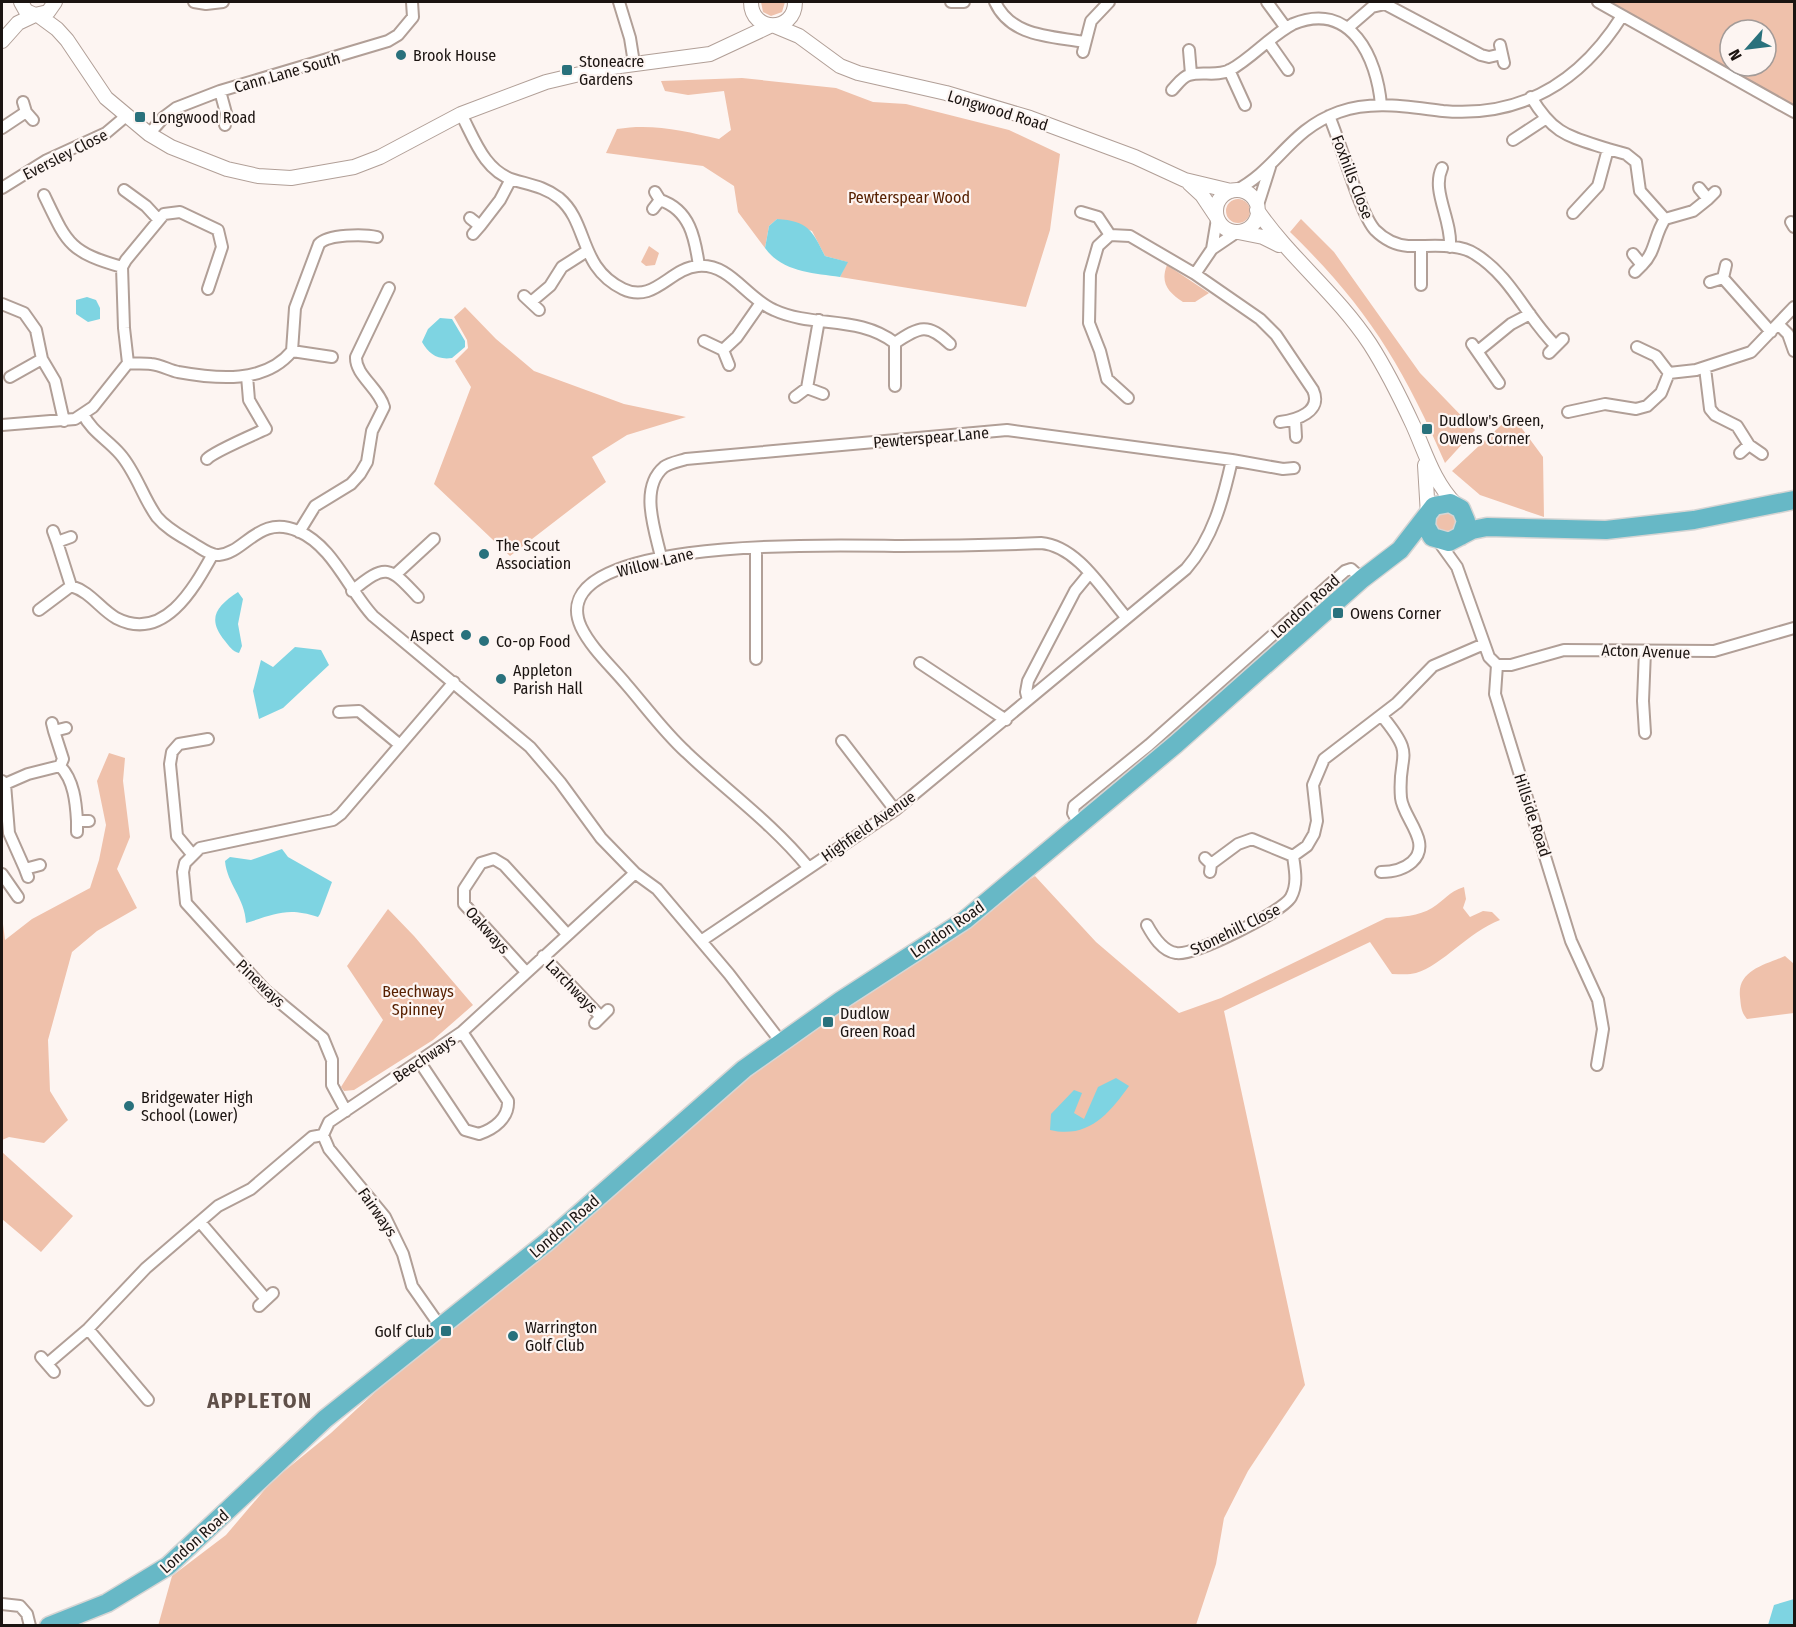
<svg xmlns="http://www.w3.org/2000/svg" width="1796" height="1627" font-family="'Fira Sans Condensed',sans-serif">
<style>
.green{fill:#efc1ab;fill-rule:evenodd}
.water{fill:#7ed4e2}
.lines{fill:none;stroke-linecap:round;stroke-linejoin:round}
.minor-casing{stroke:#b19f97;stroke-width:14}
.tertiary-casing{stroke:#b19f97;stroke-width:16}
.trunk-casing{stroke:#d6d5d4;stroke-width:21}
.minor{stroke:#fff;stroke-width:10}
.tertiary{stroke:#fff;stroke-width:14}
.trunk{stroke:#67b8c6;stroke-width:18}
.poi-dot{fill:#29717c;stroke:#fdf5f2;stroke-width:2}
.labels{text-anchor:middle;stroke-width:4.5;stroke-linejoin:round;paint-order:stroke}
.poi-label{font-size:16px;fill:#1b1411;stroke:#fdf5f2;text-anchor:start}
.street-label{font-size:16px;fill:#1b1411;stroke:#fdf5f2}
.park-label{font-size:16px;fill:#572000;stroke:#fdf5f2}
.district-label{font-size:22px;font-weight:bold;letter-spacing:1.5px;fill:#605049;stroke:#fdf5f2}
</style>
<rect width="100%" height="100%" fill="#fdf5f2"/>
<!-- green -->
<path class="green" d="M 761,2 L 785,2 L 782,12 L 771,16 L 763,12 Z
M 1607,2 L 1794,2 L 1794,112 ZM 1730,30 L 1766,30 L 1766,66 L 1730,66 Z
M 742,78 L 836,88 L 873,102 L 906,104 L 1009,130 L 1060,154 L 1050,230 L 1026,307 L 840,277 L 847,262 L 825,256 L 812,231 L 777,219 L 769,226 L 765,248 L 738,212 L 734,186 L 703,166 L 606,153 L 617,129 C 652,123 685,131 719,139 L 731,130 L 724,91 L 688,95 L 665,91 L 661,81 Z
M1226 211a12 12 0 1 1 24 0a12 12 0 1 1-24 0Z
M 1301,219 L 1334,252 L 1420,373 L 1475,430 L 1445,463 C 1403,366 1367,307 1290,232 Z
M 649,246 L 659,253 L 655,265 L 646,266 L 641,262 Z
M 1167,265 L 1209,293 L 1195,302 L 1183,302 C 1168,292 1160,283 1167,265 Z
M 465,307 L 496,339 L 534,371 L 624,404 L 686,417 L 627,435 L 592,457 L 606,482 L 510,556 L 434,484 L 471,387 L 455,361 L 468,348 L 467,340 L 454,317 Z
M 1512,415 L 1543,457 L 1544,517 L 1480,495 L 1452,471 Z
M 1453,512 L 1458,521 L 1452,533 L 1439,533 L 1433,521 L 1436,514 Z
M 109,753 L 125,758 L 123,781 L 130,837 L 117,869 L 137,908 L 97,931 L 72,952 L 48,1040 L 50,1091 L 68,1120 L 44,1143 L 9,1137 L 2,1140 L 2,916 L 5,940 L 32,919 L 90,888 L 99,860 L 106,825 L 97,781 Z
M 1035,876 L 1096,942 L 1179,1013 L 1221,998 L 1386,918 C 1401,917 1419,916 1432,908 C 1445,900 1448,892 1464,887 L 1466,899 L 1463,908 L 1470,917 L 1483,911 L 1492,912 L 1500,920 C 1468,932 1443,965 1416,973 C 1409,975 1400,974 1392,974 L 1370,942 L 1224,1011 L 1305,1385 L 1248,1471 L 1224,1518 L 1216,1564 L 1196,1625 L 158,1626 L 172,1576 L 226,1535 L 272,1481 L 331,1433 L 469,1305 L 662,1139 L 947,931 Z
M 388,909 L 414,936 L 473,1005 L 433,1040 L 354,1090 L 344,1091 L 341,1087 L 383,1020 L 347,966 Z
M 1785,956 L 1794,964 L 1794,1013 L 1747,1019 C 1741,1012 1741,1006 1740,997 C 1737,970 1765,965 1785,956 Z
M 2,1152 L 73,1216 L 41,1252 L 2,1219 Z"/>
<!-- water -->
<path class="water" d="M 777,219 C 808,221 812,230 825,256 L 848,262 L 840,277 C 813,273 782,272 765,248 L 769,226 Z
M 87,297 L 96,300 L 100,308 L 100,319 L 88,322 L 76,314 L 76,300 Z
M 440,318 L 452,319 L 465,341 L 465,347 L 452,358 C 437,360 429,354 422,342 L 428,329 Z
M 238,592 L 243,599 L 238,624 L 242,646 L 239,653 C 232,651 230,647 225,641 C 206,618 217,606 238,592 Z
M 295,647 L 321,650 L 329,665 L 283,708 L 259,719 L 253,691 L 261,660 L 273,667 Z
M 282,849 L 288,857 L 332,882 L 320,914 L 318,917 C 287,907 276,914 246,923 C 245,898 227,884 225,861 L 230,857 L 251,860 Z
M 1116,1078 L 1129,1086 C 1109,1114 1088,1139 1050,1130 L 1051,1114 L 1074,1090 L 1082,1093 L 1074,1113 L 1084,1119 L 1098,1087 Z
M 1794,1599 L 1794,1625 L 1768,1625 L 1774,1605 Z"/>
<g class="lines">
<!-- minor casing -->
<g class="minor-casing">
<path id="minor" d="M 194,2 L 206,4 L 223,2
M 619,2 L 630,38 L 634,63
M 951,2 L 964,2
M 995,2 C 1011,37 1051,36 1084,42
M 1267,2 L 1286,28
M 1598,2 L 1794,112
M 1350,26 L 1372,7 L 1385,4 L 1481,55 L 1489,57 L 1502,54
M 1269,43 L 1288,70
M 1500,45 L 1504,63
M 1189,50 L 1191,74
M 1083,52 L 1091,21 L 1109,2
M 1229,70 L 1245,105
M 1172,90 C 1177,85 1182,77 1189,75 C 1202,71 1217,77 1230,70 C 1252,58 1270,36 1293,24 C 1351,0 1377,58 1381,105
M 220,91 L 226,113 L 225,125
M 1531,97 C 1554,135 1568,136 1608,149 L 1598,186 L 1573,213
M 23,102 L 26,112 L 33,120
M 461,114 C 474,138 484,171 514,180 C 531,185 545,187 559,198 C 589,223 578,267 623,289 C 654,304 670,268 698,266 C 730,263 746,298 774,310 C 813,328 859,315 895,343 C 920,326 928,323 950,344
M 1329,116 C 1341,143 1360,214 1375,230 C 1384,239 1396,245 1408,246 C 1428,247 1457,242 1475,254 C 1512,277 1526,317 1556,346
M 2,128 L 26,112
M 149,134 L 164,117 L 176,108 L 220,91 L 388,41 L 398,35 L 413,17 L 412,2
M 1513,140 L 1545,119
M 1608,149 L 1626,154 L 1636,162 L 1640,191 L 1665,219
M 1442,168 C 1431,191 1452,219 1450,247
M 2,188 L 47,160 L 106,133 L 125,117
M 1699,188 L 1708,199 L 1715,192
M 124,190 L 146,206 L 158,219
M 1235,191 C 1278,169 1289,130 1339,112 C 1373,100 1408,107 1443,111 C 1522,118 1581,81 1622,16
M 44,195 C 67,243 69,252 122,267
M 660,200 C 690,210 695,238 699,266
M 1257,208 L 1270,167
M 653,209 L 660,200 L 655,192
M 1081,212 L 1098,217 L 1110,235
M 470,218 L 480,226 L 473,234
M 1791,222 L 1794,227
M 480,226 L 500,200 L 511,179
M 1212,249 L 1237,232
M 1633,254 L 1642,265 L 1635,272
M 1642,265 C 1656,252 1654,235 1665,219 L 1693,211 L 1708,199
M 1195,274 L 1260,319 L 1276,335 L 1313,390 C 1323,412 1296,420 1280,422
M 1723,278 L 1771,332
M 1710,282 L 1723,278 L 1726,265
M 1421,285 L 1421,246
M 524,296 L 539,310
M 531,302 L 550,286 L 562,267 L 587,251
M 2,304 L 24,313 L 36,330 L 42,359 L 55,381 L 64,421
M 1778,324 L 1788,334 L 1794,351
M 704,341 L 723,350 L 729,365
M 1472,344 L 1499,383
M 1637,347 L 1656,356 L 1669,373
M 723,350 L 737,337 L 760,304
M 292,351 L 332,357
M 1478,351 L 1511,324 L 1530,314
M 1549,353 L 1563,339
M 128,363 C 136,364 144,363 151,364 C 161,365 169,370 178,372 C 217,379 265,384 292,351 L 295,308 L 319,244 C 328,234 364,234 377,237
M 1705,368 L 1710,409 L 1715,415 L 1737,426 L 1749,445
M 10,377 L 42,359
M 895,386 L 895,343
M 807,388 L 819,320
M 795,397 L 807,388 L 823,394
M 1128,398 L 1107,379 L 1100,351 L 1089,323 L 1090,274 L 1098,246 L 1110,235 L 1130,236 L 1195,274 L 1212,249 L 1217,219
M 1568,412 L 1605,404 L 1636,409 L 1647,406 L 1661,393 L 1669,373 L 1696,370 L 1751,352 L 1794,307
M 83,414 C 92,432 107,439 120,454 C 136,472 143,498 157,517 C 167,529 181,536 194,544 C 201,548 211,556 219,555 C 245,553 259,514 298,531 C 333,546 348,589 373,616 L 530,747 L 560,782 L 601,838 L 635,873 L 657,889 L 729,974 L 781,1042
M 1295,420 L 1296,437
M 2,425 L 75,419 L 93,407 L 128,363 L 124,328 L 122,267 L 126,260 L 164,214 L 180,212 L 218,230 L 222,247 L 208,289
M 1740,453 L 1749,445 L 1762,454
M 207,459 C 213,452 253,435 266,429 L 249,400 L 247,376
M 53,531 L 57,542 L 71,537
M 299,532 L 315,506 L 351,484 L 360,474 L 367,462 L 372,431 L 384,407 C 379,388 355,375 356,357 L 389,288
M 57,542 L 71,586 C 91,592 99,608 116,618 C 164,643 194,588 213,554
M 1439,542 L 1457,567 L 1489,657 L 1497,665
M 661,557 C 655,530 639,488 664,467 C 669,463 680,461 686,459 L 1007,430 L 1232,460 L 1283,469 L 1294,468
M 396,574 L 434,539
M 352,591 C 386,563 389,566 418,597
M 39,610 L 71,586
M 1645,651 L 1643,701 L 1645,733
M 756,659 L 756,548
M 920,663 L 1006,720
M 1497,665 L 1495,694 L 1571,941 L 1598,1000 L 1603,1029 L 1597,1065
M 1497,665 L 1511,665 L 1564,650 L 1714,651 L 1794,628
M 1028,700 L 1026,692 L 1028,681 L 1075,591 L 1089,574
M 339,712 L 359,711 L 400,745
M 52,723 L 54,731 L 66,728
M 54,731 L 63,759 L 60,766 C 74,780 76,803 77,821
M 842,741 L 895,810
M 2,781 L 5,784 L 28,774 L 60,766
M 5,784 L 9,833 L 25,869
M 1079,824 L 1073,813 L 1074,806 L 1149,745 L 1345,571 L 1351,569 L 1362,579
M 77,832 L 77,821 L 89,821
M 192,854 L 177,836 L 170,764 L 172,752 L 179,744 L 208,739
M 1205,858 L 1211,864 L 1210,872
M 1211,864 L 1238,844 L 1252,839 L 1293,856
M 808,867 C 772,823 727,791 686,752 C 664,732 646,707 626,684 C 611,666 591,648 581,627 C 538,532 856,546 901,546 C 948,546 994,545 1041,543 C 1078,546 1104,592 1126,617
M 1381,872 C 1393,872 1403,870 1412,862 C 1433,843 1403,818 1401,798 C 1397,751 1418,760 1382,716
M 2,874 L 18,897
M 28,877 L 25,869 L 40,865
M 1147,925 C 1153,936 1162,951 1176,953 C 1192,957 1283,912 1291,897 C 1298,884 1295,870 1293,856 L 1307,846 L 1314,834 L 1317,821 L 1313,785 L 1324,759 L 1397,703 L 1433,666 L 1484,644
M 701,941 L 895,810 L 1186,569 C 1213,538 1223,500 1232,460
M 543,956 L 601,1017
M 526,972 L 464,904 L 464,889 L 481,863 L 494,859 L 504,865 L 567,934
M 595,1023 L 608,1010
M 419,1061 L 465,1130 L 479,1134 C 494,1129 509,1118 508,1101 L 462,1032
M 346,1111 L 332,1085 L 332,1060 L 323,1038 L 266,991 L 186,903 L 183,872 L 185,863 L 200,848 L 333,820 L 341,814 L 454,682
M 323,1135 L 329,1149 L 385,1217 L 403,1254 L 412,1286 L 440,1326
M 200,1222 L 266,1299
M 259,1306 L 273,1293
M 88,1329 L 148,1400
M 41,1357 L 54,1372
M 47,1364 L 88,1329 L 146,1268 L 218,1206 L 251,1189 L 312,1137 L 323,1135 L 329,1122 L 462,1032 L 635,873
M 2,1604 L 20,1606 L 27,1614 L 30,1626"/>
</g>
<!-- tertiary casing -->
<g class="tertiary-casing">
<path id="tertiary" d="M 21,2 L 26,11 L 35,15 L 48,12 L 55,2
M 751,2 C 751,33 795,33 795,2
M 38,15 L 57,29 L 67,40 L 106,98 L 149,134 L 171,147 L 227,169 L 258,176 L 291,178 L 354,167 L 380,157 L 461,114 L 546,82 L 605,68 L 710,54 L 770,26
M 775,26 L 799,36 L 840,66 L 858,73 L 946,93 L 1030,118 L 1135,157 L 1185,180 L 1231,191
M 2,41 L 18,23 L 35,15
M 1189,183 L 1202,195 L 1216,216
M1216 211a21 21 0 1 1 42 0a21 21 0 1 1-42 0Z
M 1257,210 C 1290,258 1337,294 1370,344 C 1386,369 1400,397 1413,425 C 1426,454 1433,481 1456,505
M 1238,232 L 1263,237 L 1279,245
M 1425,465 L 1428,515"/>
</g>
<!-- trunk casing -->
<g class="trunk-casing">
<path id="trunk" d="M 1427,517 L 1426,526 L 1432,537 L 1449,542 L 1472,530 L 1487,527 L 1606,530 L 1694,520 L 1794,500
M 49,1626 L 107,1603 L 168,1566 L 325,1419 L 548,1241 L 744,1069 L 840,1001 L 965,920 L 1176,744 L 1362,579 L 1400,550 L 1434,506 L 1450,503 L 1461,509 L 1466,521 L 1461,536"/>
</g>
<!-- minor -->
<use href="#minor" class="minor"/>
<!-- tertiary -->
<use href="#tertiary" class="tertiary"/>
<!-- trunk -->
<use href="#trunk" class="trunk"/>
</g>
<!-- markers -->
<g class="poi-dot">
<circle cx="401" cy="55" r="6"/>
<rect x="561" y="64" width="12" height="12" rx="3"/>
<rect x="134" y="111" width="12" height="12" rx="3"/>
<rect x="1421" y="423" width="12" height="12" rx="3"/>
<circle cx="484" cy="554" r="6"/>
<rect x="1332" y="607" width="12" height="12" rx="3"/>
<circle cx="466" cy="635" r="6"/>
<circle cx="484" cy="641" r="6"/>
<circle cx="501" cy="679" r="6"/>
<rect x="822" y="1016" width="12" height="12" rx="3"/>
<circle cx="129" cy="1106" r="6"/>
<rect x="440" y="1325" width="12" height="12" rx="3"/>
<circle cx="513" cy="1336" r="6"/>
</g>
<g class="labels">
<!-- poi labels -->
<g class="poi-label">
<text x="413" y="61">Brook House</text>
<text x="579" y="67">Stoneacre<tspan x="579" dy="18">Gardens</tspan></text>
<text x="152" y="123">Longwood Road</text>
<text x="1439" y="426">Dudlow's Green,<tspan x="1439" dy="18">Owens Corner</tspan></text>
<text x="496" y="551">The Scout<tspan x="496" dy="18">Association</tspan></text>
<text x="1350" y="619">Owens Corner</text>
<text x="454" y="641" text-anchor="end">Aspect</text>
<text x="496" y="647">Co-op Food</text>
<text x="513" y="676">Appleton<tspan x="513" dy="18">Parish Hall</tspan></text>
<text x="840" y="1019">Dudlow<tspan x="840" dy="18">Green Road</tspan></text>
<text x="141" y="1103">Bridgewater High<tspan x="141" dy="18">School (Lower)</tspan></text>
<text x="525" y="1333">Warrington<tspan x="525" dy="18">Golf Club</tspan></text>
<text x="434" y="1337" text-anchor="end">Golf Club</text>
</g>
<!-- street labels -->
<g class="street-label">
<text transform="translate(287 72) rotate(-16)" y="6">Cann Lane South</text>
<text transform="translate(998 110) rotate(17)" y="6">Longwood Road</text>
<text transform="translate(65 154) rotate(-27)" y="6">Eversley Close</text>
<text transform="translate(1353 177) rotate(69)" y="6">Foxhills Close</text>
<text transform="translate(931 437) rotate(-5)" y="6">Pewterspear Lane</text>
<text transform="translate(655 562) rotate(-14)" y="6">Willow Lane</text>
<text transform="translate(1305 606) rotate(-42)" y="6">London Road</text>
<text transform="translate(1646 651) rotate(2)" y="6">Acton Avenue</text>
<text transform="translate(1533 815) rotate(72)" y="6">Hillside Road</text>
<text transform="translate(868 826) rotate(-35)" y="6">Highfield Avenue</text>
<text transform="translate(947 929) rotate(-35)" y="6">London Road</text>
<text transform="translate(1235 929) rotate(-26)" y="6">Stonehill Close</text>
<text transform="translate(488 930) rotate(48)" y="6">Oakways</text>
<text transform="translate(261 983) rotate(44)" y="6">Pineways</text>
<text transform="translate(572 986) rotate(46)" y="6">Larchways</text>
<text transform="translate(424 1058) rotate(-34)" y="6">Beechways</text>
<text transform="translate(378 1212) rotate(55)" y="6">Fairways</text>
<text transform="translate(564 1226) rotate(-41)" y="6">London Road</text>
<text transform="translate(194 1541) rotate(-42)" y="6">London Road</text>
</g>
<!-- park labels -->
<g class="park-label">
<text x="909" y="203">Pewterspear Wood</text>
<text x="418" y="997">Beechways<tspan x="418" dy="18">Spinney</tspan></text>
</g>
<!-- district labels -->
<g class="district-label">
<text x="260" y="1408">APPLETON</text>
</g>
</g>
<!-- border -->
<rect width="1796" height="1627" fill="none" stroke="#1b1411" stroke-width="6"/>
<!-- north arrow -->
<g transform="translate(1748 48) rotate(242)"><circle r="28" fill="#fdf5f2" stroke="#a39b98" stroke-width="1.5"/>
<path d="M0-4.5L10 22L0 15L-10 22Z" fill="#29717c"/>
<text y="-9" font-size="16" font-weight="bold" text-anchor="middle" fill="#1b1411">N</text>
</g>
</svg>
